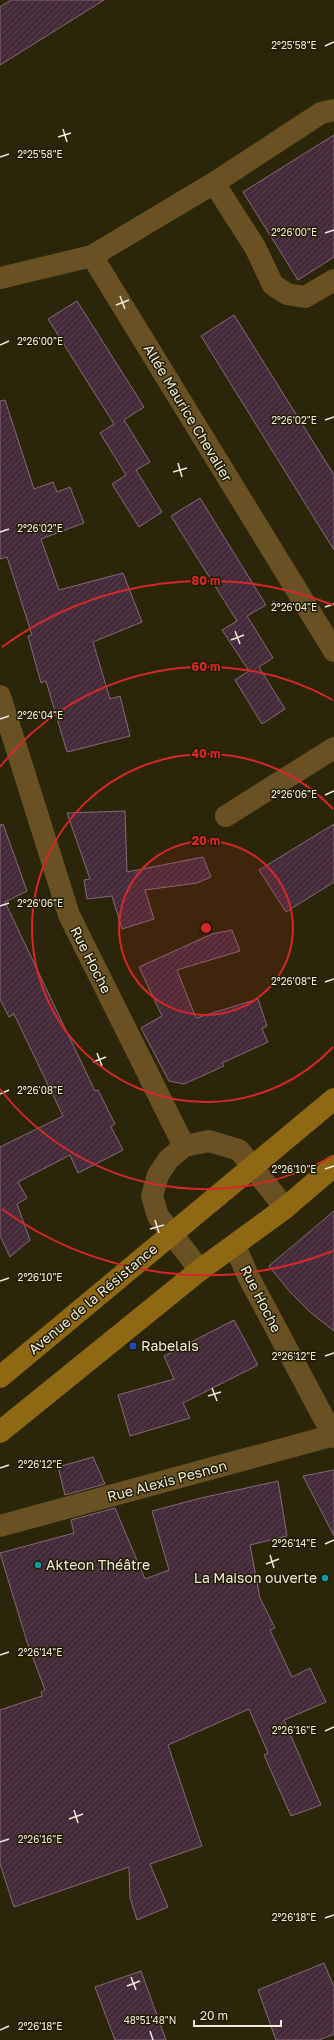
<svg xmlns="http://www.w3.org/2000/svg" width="334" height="2040" font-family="'Golos Text',sans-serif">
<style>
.building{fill:url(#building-hatch);stroke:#866979}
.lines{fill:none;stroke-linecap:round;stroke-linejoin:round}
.minor{stroke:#695123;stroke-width:22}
.secondary{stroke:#8f6813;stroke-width:22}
.ticks{fill:none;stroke:#efecdc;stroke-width:1.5}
.ring{fill:none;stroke:#d62828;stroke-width:2}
.transit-dot{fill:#1a4fb4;stroke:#211c01;stroke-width:1.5}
.culture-dot{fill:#0f9aa8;stroke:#211c01;stroke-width:1.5}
.labels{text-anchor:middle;stroke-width:3;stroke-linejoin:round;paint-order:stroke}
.street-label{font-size:14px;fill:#efecdc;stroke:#211c01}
.poi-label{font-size:14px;fill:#efecdc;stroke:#211c01;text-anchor:start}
.ticks-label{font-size:10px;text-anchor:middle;fill:#efecdc;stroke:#211c01;stroke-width:3;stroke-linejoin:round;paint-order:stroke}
.centre{fill:#d62828;stroke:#211c01;stroke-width:2}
.ring-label{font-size:12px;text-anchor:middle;font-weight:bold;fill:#d62828;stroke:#211c01;stroke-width:3;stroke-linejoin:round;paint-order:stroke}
</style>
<defs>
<pattern id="building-hatch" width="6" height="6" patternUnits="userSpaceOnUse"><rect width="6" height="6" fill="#452b3a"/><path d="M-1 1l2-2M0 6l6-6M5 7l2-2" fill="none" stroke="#57404d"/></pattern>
</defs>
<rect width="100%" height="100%" fill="#2b2509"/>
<!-- building -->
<path class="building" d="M 11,0 L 104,0 L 0,65 L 0,7 Z
M 334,135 L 334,257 L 298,280 L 243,192 Z
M 77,301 L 144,407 L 124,420 L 150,462 L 136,470 L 162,512 L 139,527 L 112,484 L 126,475 L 100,433 L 114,424 L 48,319 Z
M 234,315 L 334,475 L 334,550 L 201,336 Z
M 5,400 L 34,489 L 53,482 L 57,492 L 70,487 L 84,523 L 41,539 L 59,590 L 123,573 L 142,622 L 93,642 L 110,699 L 120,696 L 130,736 L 67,752 L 46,681 L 41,683 L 28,636 L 32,635 L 7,557 L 0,559 L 0,401 Z
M 200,498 L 266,605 L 247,616 L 273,658 L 259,667 L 285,709 L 262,724 L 235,680 L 249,671 L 222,630 L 237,621 L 171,516 Z
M 125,811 L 127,872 L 203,857 L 211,877 L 197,883 L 145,890 L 154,919 L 122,929 L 112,896 L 87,899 L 84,880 L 90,879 L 67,813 Z
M 3,824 L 27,891 L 5,902 L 95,1091 L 98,1090 L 115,1124 L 111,1127 L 123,1150 L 78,1173 L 70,1155 L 18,1182 L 27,1198 L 17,1204 L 30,1240 L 10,1257 L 0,1236 L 0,1147 L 63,1116 L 14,1014 L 9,1017 L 0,999 L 0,825 Z
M 334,824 L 334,882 L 286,912 L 259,870 Z
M 232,930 L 240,951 L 177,970 L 196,1018 L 258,999 L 267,1026 L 262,1029 L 268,1042 L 222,1063 L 224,1066 L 184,1084 L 169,1081 L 141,1028 L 162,1016 L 139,967 L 212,934 Z
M 334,1211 L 334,1331 L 310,1312 L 290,1292 L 269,1266 Z
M 234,1320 L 258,1365 L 183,1403 L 190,1418 L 130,1436 L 118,1395 L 174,1379 L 164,1356 Z
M 93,1457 L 105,1484 L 65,1495 L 58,1467 Z
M 334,1470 L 334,1536 L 303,1476 Z
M 278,1481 L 287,1536 L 250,1545 L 260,1598 L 275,1628 L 270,1630 L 292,1677 L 310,1668 L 326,1702 L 284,1720 L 321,1805 L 291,1816 L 264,1755 L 268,1753 L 249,1709 L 168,1745 L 202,1846 L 150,1864 L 168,1907 L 137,1920 L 130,1898 L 129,1867 L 14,1907 L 0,1864 L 0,1710 L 42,1696 L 41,1692 L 45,1690 L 27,1642 L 0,1553 L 74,1533 L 71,1520 L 115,1508 L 145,1579 L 169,1570 L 152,1511 L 201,1498 Z
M 324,1963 L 334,1987 L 334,2034 L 319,2040 L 276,2040 L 258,1990 Z
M 141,1971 L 166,2040 L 115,2040 L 95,1987 Z"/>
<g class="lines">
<!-- minor -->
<path class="minor" d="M 214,183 L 255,247 L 273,285 L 287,294 L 305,297 L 334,280
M 92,256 L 214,183 L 321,113 L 334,110
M 0,278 L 92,256 L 334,651
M 0,696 L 69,915 L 184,1146
M 226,816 L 334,748
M 235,1246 L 248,1276 L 334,1437
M 200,1270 L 158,1216 L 152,1196 L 158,1175 L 168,1160 L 184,1146 L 209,1141 L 239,1150 L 285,1208
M 0,1526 L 334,1435"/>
<!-- secondary -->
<path class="secondary" d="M 0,1377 L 334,1099
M 0,1432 L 200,1270 L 285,1208 L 334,1166"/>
</g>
<!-- ticks -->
<path class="ticks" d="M 325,46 L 334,42M 63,129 L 67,142M 58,137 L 71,133M 0,157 L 9,154M 325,233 L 334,230M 120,296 L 125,309M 116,305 L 129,300M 0,345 L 9,341M 325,420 L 334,417M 178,463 L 182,477M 173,472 L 187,468M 0,532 L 9,529M 325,607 L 334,604M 235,631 L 240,644M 231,640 L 244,635M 0,719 L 9,716M 325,795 L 334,791M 0,906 L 9,903M 325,982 L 334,979M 97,1053 L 102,1066M 93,1062 L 106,1057M 0,1094 L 9,1090M 325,1169 L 334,1166M 155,1220 L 159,1233M 150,1229 L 164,1225M 0,1281 L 9,1278M 325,1356 L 334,1353M 212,1388 L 217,1401M 208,1396 L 221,1392M 0,1468 L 9,1465M 325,1544 L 334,1540M 270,1555 L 274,1568M 266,1564 L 279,1559M 0,1655 L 9,1652M 325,1731 L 334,1727M 74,1810 L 78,1823M 69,1819 L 83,1814M 0,1842 L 9,1839M 325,1918 L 334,1915M 131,1977 L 136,1990M 127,1986 L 140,1981M 0,2030 L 9,2026M 150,2031 L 153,2040"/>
<!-- distance rings -->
<circle cx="206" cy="928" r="87" fill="#d62828" fill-opacity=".12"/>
<g class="ring">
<circle cx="206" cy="928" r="87"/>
<path d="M333 1047A174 174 0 1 1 333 809"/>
<path d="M333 1156A261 261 0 0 1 0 1089M0 767A261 261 0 0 1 333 700"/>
<path d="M333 1251A347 347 0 0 1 2 1209M2 647A347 347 0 0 1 333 605"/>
</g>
<!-- markers -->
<rect class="transit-dot" x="129" y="1342" width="8" height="8" rx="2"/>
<g class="culture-dot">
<circle cx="38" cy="1565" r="4"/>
<circle cx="325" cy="1578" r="4"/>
</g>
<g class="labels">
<!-- street labels -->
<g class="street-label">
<text transform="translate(188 413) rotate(59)" y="5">Allée Maurice Chevalier</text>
<text transform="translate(91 960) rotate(63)" y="5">Rue Hoche</text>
<text transform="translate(93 1299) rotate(-40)" y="5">Avenue de la Résistance</text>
<text transform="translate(261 1299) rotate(63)" y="5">Rue Hoche</text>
<text transform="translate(167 1481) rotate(-15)" y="5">Rue Alexis Pesnon</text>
</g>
<!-- poi labels -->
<g class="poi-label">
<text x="141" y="1351">Rabelais</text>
<text x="46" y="1570">Akteon Théâtre</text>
<text x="317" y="1583" text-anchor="end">La Maison ouverte</text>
</g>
</g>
<g class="ticks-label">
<text x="294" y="49">2°25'58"E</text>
<text x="40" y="158">2°25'58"E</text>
<text x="294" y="236">2°26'00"E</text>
<text x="40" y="345">2°26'00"E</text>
<text x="294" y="424">2°26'02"E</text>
<text x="40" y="532">2°26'02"E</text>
<text x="294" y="611">2°26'04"E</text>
<text x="40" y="719">2°26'04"E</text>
<text x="294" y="798">2°26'06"E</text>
<text x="40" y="907">2°26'06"E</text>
<text x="294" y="985">2°26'08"E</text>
<text x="40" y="1094">2°26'08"E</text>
<text x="294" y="1173">2°26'10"E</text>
<text x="40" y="1281">2°26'10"E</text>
<text x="294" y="1360">2°26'12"E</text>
<text x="40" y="1468">2°26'12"E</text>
<text x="294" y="1547">2°26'14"E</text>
<text x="40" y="1656">2°26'14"E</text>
<text x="294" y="1734">2°26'16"E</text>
<text x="40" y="1843">2°26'16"E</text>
<text x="294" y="1921">2°26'18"E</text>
<text x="150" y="2024">48°51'48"N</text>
<text x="40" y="2030">2°26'18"E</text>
</g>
<circle cx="206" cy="928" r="6" class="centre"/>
<g class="ring-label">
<text x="206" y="585">80 m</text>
<text x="206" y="671">60 m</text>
<text x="206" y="758">40 m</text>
<text x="206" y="845">20 m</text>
</g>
<!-- scale -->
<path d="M194 2020v6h87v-6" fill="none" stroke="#efecdc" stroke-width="2"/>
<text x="200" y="2020" font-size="12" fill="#efecdc" stroke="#211c01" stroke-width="3" paint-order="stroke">20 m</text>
</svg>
